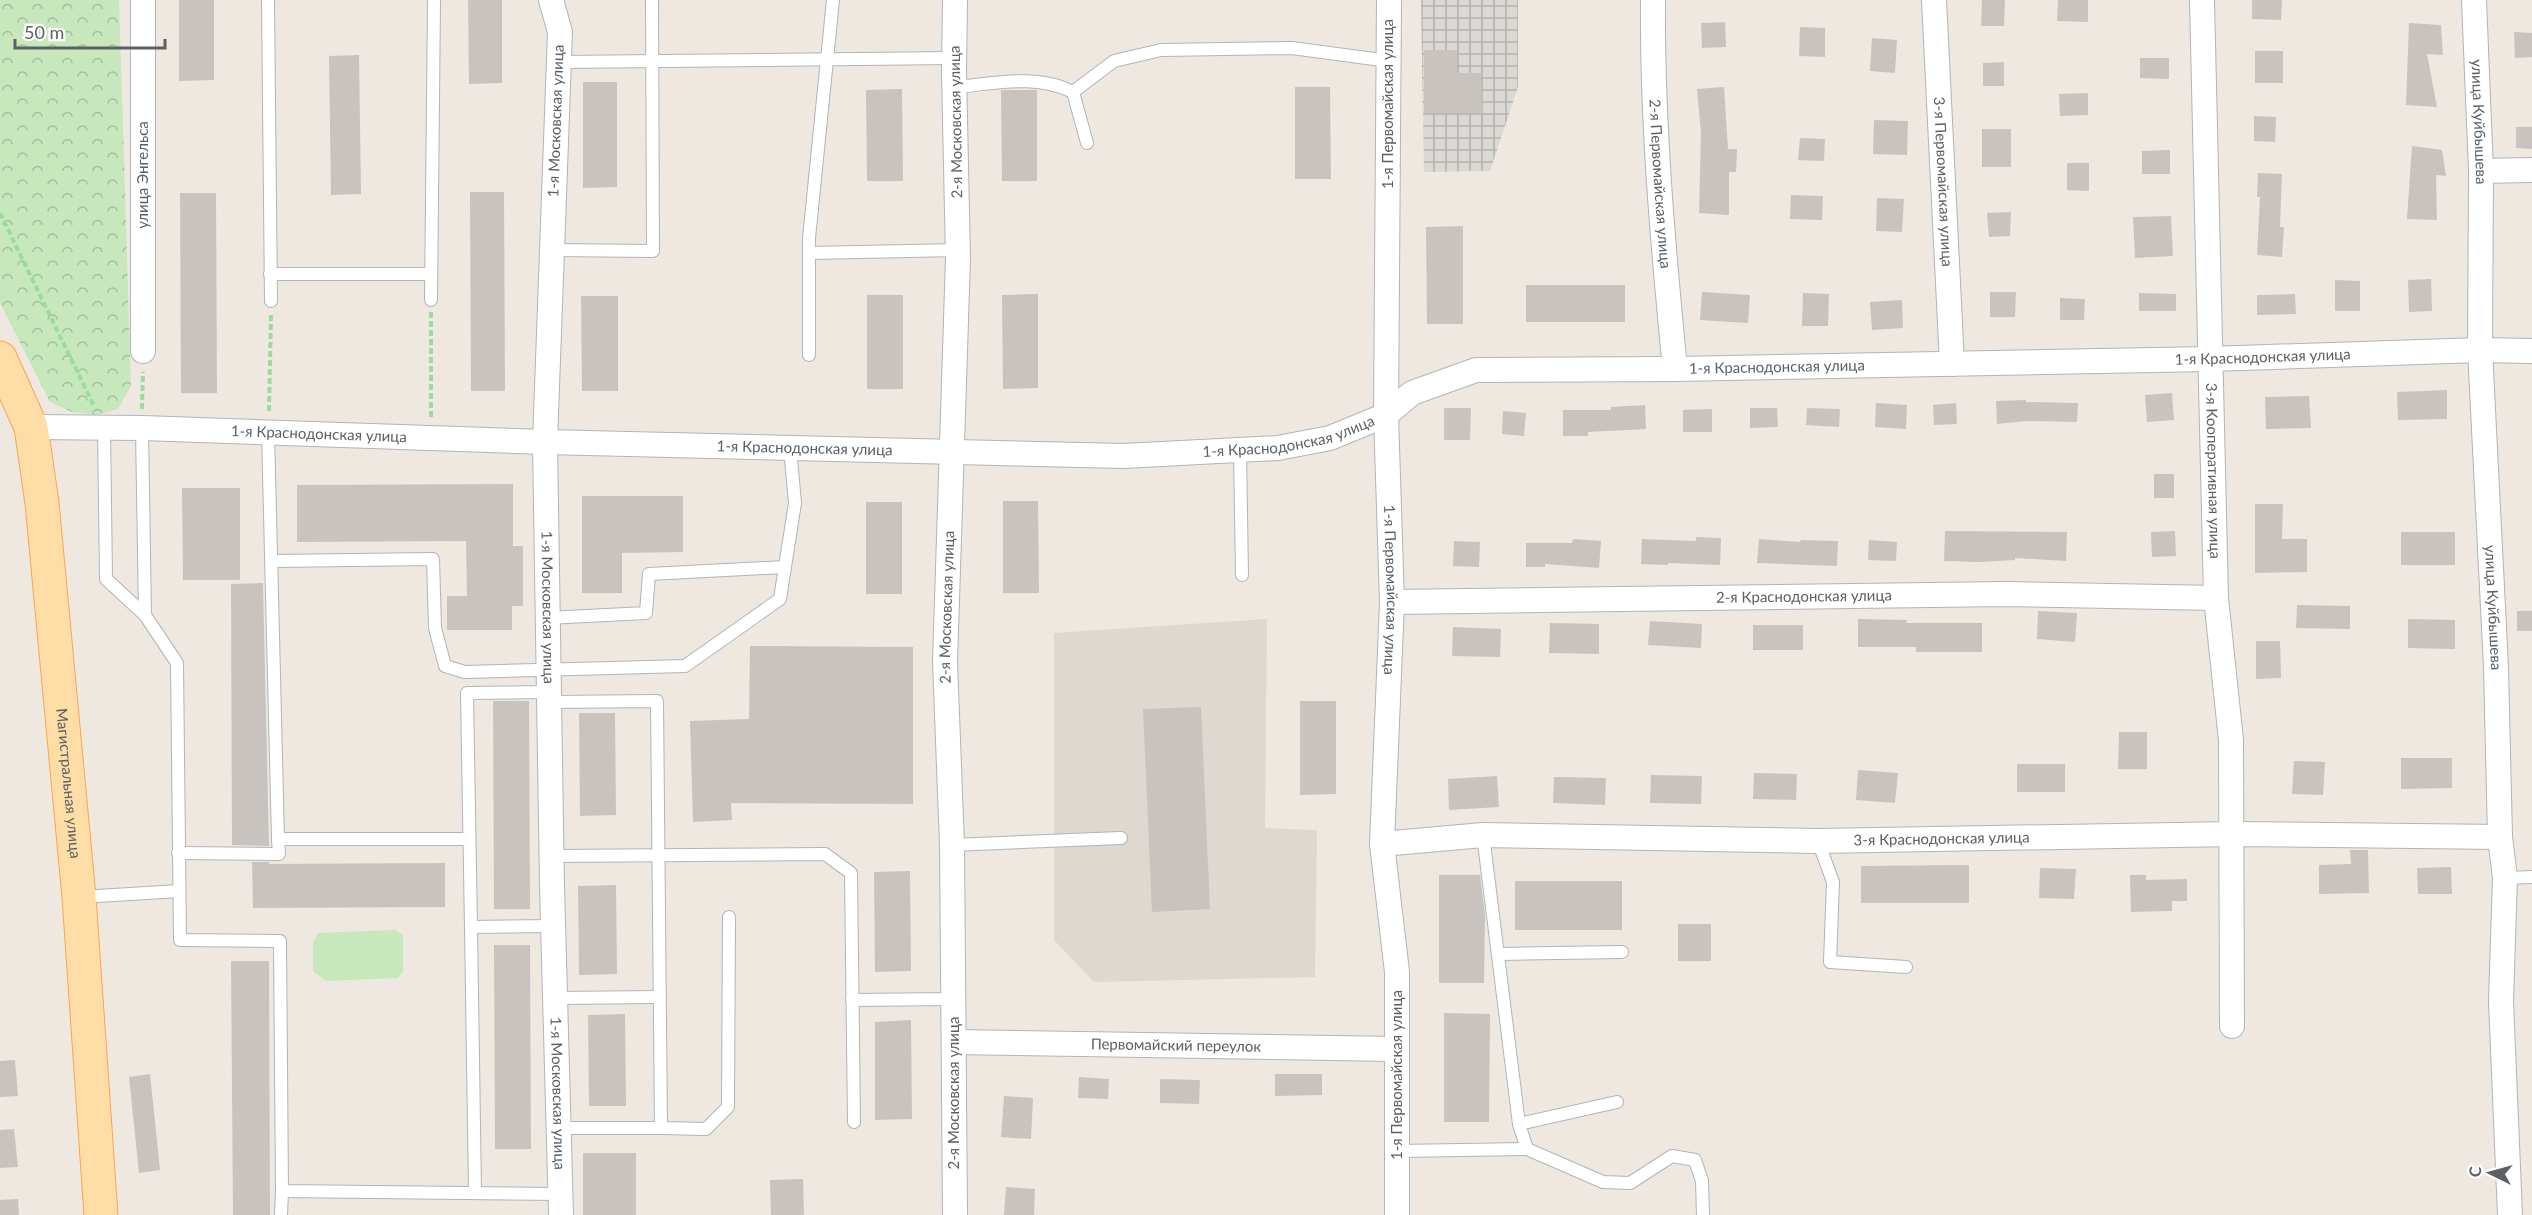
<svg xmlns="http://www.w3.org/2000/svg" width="2532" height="1215" viewBox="0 0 2532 1215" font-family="Lato,sans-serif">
  <defs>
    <pattern id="industrial-grid" width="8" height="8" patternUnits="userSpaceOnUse" patternTransform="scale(1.5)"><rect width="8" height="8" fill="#dcd8d4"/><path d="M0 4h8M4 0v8" fill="none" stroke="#b5b3b0"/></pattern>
    <pattern id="park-crowns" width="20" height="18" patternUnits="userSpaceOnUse" patternTransform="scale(1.5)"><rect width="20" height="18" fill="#c6e8bc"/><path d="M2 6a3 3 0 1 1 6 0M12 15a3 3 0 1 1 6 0" fill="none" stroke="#a4bf9c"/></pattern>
  </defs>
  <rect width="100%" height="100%" fill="#eee8e1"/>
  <!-- industrial -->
  <path fill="url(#industrial-grid)" d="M1421,0H1518V87L1490,171L1424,172Z"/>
  <!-- education -->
  <path fill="#ded8d0" d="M1267,619L1265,828L1317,830L1315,977L1094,982L1054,940V633Z"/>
  <!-- park -->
  <path fill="url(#park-crowns)" d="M0,0H119L131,386L118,409L96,415L72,412L50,402L0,303Z"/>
  <!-- garden -->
  <path fill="#c6e8bc" d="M395,930L403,935V971L398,978L326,981L313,971V943L318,933Z"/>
  <!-- building -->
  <g fill="#c9c3bf">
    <path d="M179,0H214V80L179,81Z"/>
    <path d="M468,0H502V83L469,84Z"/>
    <path d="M1982,0H2005L2004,26H1981Z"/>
    <path d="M2058,0H2088V22L2057,21Z"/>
    <path d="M2252,0H2282L2281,20L2252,19Z"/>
    <path d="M1725,22L1726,47L1702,48L1701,23Z"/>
    <path d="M2409,23L2441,25L2443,55L2427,54L2437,107L2406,105Z"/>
    <path d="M1800,27L1825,28V57L1799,56Z"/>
    <path d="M2514,32L2532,33V57L2515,58Z"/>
    <path d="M1872,38L1897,40L1895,73L1870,71Z"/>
    <path d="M1424,50H1457V73H1481L1482,113H1424Z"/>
    <rect x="2255" y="51" width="28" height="32"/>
    <path d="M359,55L361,194L331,195L329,56Z"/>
    <path d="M2140,58H2169V79L2140,78Z"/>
    <path d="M2004,62V86H1983V63Z"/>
    <path d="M583,82H617V187L583,188Z"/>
    <path d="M1295,87H1330L1331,179H1295Z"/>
    <path d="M1724,87L1728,149H1737L1736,172H1729V215L1699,213L1701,133L1697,89Z"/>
    <path d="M902,89L903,181H867L866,90Z"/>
    <path d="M1001,90H1037V181H1002Z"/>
    <path d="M2088,93V115L2060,116L2059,94Z"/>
    <path d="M2254,116L2276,117L2275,142L2254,141Z"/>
    <path d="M1874,120L1908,121L1907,155L1873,154Z"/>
    <path d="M2516,127H2532V149L2516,148Z"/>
    <rect x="1982" y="129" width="29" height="38"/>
    <path d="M1800,138L1825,139L1824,161L1798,160Z"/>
    <path d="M2412,146L2442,150L2446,176L2436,175L2437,220L2407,219Z"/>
    <path d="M2170,150V174H2142V151Z"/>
    <path d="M2067,163H2089V191L2067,190Z"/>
    <path d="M2258,173L2282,174L2280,227H2284L2282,257L2257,255L2260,197H2257Z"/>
    <path d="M470,192H504L505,391H471Z"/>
    <path d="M180,193H216L217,393H181Z"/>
    <path d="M1791,195L1823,196L1822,220L1790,219Z"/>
    <path d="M1877,198L1904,199L1902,232L1876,231Z"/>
    <path d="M2011,212L2010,236L1989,237L1987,213Z"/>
    <path d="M2171,216L2173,256L2135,258L2133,217Z"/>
    <path d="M1463,226V324H1427L1426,227Z"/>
    <path d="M2431,279L2432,311L2409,312L2408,280Z"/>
    <path d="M2335,280L2360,281V311H2335Z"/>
    <rect x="1526" y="285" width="99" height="37"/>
    <path d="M1702,292L1750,295L1748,323L1700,320Z"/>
    <path d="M1990,292H2016L2015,317H1990Z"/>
    <path d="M1803,293L1829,294L1828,326H1802Z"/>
    <path d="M2139,293L2176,294V311H2139Z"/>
    <path d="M1038,294V388L1003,389L1002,295Z"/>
    <path d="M2295,294L2296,314L2257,315V295Z"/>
    <rect x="867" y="295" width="36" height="94"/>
    <path d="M581,296H618V391H582Z"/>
    <path d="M2060,298L2085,299L2084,320H2060Z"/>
    <path d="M1902,300L1903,328L1872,330L1870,302Z"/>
    <path d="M2447,390V419L2398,420L2397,392Z"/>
    <path d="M2172,393L2174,420L2147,422L2145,395Z"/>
    <path d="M2309,396L2311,428L2266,429L2265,397Z"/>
    <path d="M2026,400V402L2078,403L2077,422L2027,421L1997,424L1996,401Z"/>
    <path d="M1876,403L1907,405L1906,429L1875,427Z"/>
    <path d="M1956,403L1957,424L1934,425L1933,405Z"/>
    <path d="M1645,405L1646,429L1588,432V436H1563V410H1611V407Z"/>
    <path d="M1444,408H1471L1470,440H1444Z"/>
    <path d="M1750,408H1777L1778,427L1750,428Z"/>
    <path d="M1807,408L1840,409L1839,427L1806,425Z"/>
    <path d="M1712,409V432H1683V410Z"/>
    <path d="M1503,411L1526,413L1524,436L1502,434Z"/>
    <rect x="2154" y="474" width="20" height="24"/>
    <path d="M513,484V546H523V606H512V630H447V596H467L466,541L297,542V485Z"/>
    <path d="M182,488H240V580H183Z"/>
    <path d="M582,496H683V552L622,553V593H582Z"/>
    <path d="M1003,501H1038L1039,593H1003Z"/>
    <rect x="866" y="502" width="36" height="92"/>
    <path d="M2255,504H2283L2282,539H2307V572L2255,573Z"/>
    <path d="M1945,531L2067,532L2066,561L2015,558V560L1979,562L1944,561Z"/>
    <path d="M2175,531L2176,556L2152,557L2151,532Z"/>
    <rect x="2401" y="532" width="54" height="33"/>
    <path d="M1696,537L1721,538L1720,565L1668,563V565L1641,564L1642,539L1696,541Z"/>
    <path d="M1573,539L1601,541L1599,568L1545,564V567H1526V543H1572Z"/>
    <path d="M1759,539L1800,542L1801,540L1838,541L1837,566L1757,563Z"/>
    <path d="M1869,540L1897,542L1896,561L1868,560Z"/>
    <path d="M1454,541L1480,542L1479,567L1453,566Z"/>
    <path d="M263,583L269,846L232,845L231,584Z"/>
    <path d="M2297,605L2350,606V629L2296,628Z"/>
    <path d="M2038,611L2077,613L2075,642L2037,639Z"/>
    <rect x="2517" y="611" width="15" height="20"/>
    <path d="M1858,619L1907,620L1906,623H1982V652H1916V647H1858Z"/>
    <path d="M2408,619L2455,620V649L2408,648Z"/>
    <path d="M1650,621L1702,624L1701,648L1648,645Z"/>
    <path d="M1550,623L1599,624V654L1549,653Z"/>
    <rect x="1753" y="625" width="50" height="25"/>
    <path d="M1453,627L1501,629L1500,657L1452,656Z"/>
    <path d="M2256,641H2280L2281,678L2256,679Z"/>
    <path d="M750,646L913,647V804L731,803L732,820L693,822L690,721L749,719Z"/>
    <path d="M493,701H529L530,909H494Z"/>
    <path d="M1300,701H1336V794L1300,795Z"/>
    <path d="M1201,707L1210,909L1152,912L1143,709Z"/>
    <path d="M579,713H615L616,815L580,816Z"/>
    <path d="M2119,732H2147V769H2118Z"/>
    <path d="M2401,758H2452V788L2401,789Z"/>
    <path d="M2294,761L2325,762L2323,795L2292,794Z"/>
    <rect x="2017" y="764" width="48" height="28"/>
    <path d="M1858,770L1898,773L1895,803L1856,800Z"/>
    <path d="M1754,773L1797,774L1796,800L1753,799Z"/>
    <path d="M1651,775L1702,776L1701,804L1650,803Z"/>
    <path d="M1497,776L1499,807L1449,810L1448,779Z"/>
    <path d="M1554,777L1606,778L1605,805L1553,803Z"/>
    <path d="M2350,850H2368L2369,893L2319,894V865L2351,864Z"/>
    <path d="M252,862H269V864L445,863V907L253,908Z"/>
    <path d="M1969,865V903H1861V866Z"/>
    <path d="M2451,867L2452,894H2418L2417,868Z"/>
    <path d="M2040,868L2076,869L2074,899L2039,898Z"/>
    <path d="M910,871L911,971L875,972L874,872Z"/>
    <path d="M1439,875H1480L1485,915L1484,983H1439Z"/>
    <path d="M2130,875H2146V880L2187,879V901H2172V911L2131,912Z"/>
    <rect x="1515" y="881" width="107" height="49"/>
    <path d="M616,885L617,974L579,975L578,886Z"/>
    <rect x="1678" y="924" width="33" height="37"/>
    <path d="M494,945H530L531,1149H495Z"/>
    <path d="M231,961H269L270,1215H233Z"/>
    <path d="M1444,1013L1490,1014L1489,1122H1444Z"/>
    <path d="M625,1014L626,1106H589L588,1015Z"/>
    <path d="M911,1020L912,1119L875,1120V1022Z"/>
    <path d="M15,1060L18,1096L0,1097V1061Z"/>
    <path d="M150,1074L160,1170L139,1173L129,1077Z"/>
    <path d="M1275,1074H1322V1095L1275,1096Z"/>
    <path d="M1079,1077L1109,1079L1108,1099L1078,1098Z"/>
    <path d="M1160,1079L1200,1080L1199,1104L1160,1103Z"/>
    <path d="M1004,1096L1033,1098L1031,1139L1001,1137Z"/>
    <path d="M14,1129L18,1167L0,1168V1130Z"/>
    <rect x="583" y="1153" width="53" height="62"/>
    <path d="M803,1179L804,1215H771L770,1180Z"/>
    <path d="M1006,1187L1035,1189L1034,1215H1004Z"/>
    <path d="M18,1199L19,1215H0V1200Z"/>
  </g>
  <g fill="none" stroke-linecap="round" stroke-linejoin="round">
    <!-- lane casing -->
    <g stroke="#afb5b8" stroke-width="14">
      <g id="lane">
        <path d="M268,0L271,301"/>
        <path d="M559,62L954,58"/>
        <path d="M954,87C994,84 1036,73 1073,92"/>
        <path d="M1087,143L1073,92L1114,61L1161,50L1292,48L1389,61"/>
        <path d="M552,250L653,251L652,0"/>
        <path d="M809,253L958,250"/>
        <path d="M270,274H431"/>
        <path d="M431,300L434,0"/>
        <path d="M809,355V238L833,0"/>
        <path d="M104,428L106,579L145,615L177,663L180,940L280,941L282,1191L561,1194"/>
        <path d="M142,428L145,615"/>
        <path d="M268,432L278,839H469"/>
        <path d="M1240,450L1242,575"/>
        <path d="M273,561L433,559L435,628L445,666L465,672L685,666L780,599L795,503L790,448"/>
        <path d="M547,618L646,613L649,574L785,567"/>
        <path d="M549,702L657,701L661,1128H559"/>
        <path d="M1483,835L1519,1124"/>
        <path d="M1818,841L1833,882L1830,962L1906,967"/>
        <path d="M952,845L1121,838"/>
        <path d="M178,853L279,854L278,839"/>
        <path d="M551,856L825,854L851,873L854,1122"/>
        <path d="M2505,878L2532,877"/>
        <path d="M81,897L179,891"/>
        <path d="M471,927L467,693L549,692"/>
        <path d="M1499,954L1622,952"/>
        <path d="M555,998L660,997"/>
        <path d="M852,1000L954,999"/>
        <path d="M661,1128L706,1129L728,1107L729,917"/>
        <path d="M1527,1149L1603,1182L1630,1183L1672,1156L1695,1160L1702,1181L1703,1215"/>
        <path d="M1398,1151L1527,1149L1519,1124L1617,1102"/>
        <path d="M475,1193L471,927L553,926"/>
        <path d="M281,1215L282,1191"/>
      </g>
    </g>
    <!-- street casing -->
    <g stroke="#afb5b8" stroke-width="26">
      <g id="street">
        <path d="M143,0V351"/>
        <path id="s1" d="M551,0L560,32L545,442L552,886L561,1215"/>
        <path id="s2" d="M1389,0L1386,415L1392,602L1382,844L1397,972V1215"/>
        <path id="s3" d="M1653,0C1652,123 1663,246 1675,369"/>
        <path id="s4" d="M1934,0L1952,364"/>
        <path id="s5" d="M2202,0L2216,598L2231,740L2232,1026"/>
        <path id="s6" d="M2474,0L2481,171L2480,350L2496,667L2500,837L2505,878L2501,1001L2510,1215"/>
        <path d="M2481,171L2532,170"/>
        <path id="s7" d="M31,427L142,428L545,442L1123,456L1278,448L1330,438L1386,415L1412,393L1476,370L1675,369L2209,359L2480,350L2532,351"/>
        <path id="s8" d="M1392,602L2006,594L2216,598"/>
        <path id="s9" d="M1382,844L1483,835L1818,841L2233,834L2500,837"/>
        <path id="s10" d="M954,1042L1397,1049"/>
        <path id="s11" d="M955,1215L952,845L945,662L958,258L954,72L955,0"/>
      </g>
    </g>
    <!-- primary casing -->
    <g stroke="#fba44e" stroke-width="35">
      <g id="primary">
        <path id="s12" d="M0,358L31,427L42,503L79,897L101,1215"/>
      </g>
    </g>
    <!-- path -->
    <g stroke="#9edaa0" stroke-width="4" stroke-dasharray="6 3" stroke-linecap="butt">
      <path d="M0,213L94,406"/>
      <path d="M431,312V419"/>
      <path d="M142,409L143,372"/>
      <path d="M269,411L271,314"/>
    </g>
    <!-- lane -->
    <use href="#lane" stroke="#fff" stroke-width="12"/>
    <!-- street -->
    <use href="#street" stroke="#fff" stroke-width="24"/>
    <!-- primary -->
    <use href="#primary" stroke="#ffdda6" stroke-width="33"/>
  </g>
  <g text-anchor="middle" stroke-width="5" stroke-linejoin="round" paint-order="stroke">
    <!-- street labels -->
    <g font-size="15" fill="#5a6064" stroke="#fff">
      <text transform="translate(1388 104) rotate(-90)" y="5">1-я Первомайская улица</text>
      <text transform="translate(556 121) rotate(-88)" y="5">1-я Московская улица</text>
      <text transform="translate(956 122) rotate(-91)" y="5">2-я Московская улица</text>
      <text dy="5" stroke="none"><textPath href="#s6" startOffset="122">улица Куйбышева</textPath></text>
      <text transform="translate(143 175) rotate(-90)" y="5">улица Энгельса</text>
      <text dy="5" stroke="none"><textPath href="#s4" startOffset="182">3-я Первомайская улица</textPath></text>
      <text dy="5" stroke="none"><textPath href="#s3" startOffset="184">2-я Первомайская улица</textPath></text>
      <text dy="5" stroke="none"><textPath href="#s7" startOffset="2250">1-я Краснодонская улица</textPath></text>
      <text dy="5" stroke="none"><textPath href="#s7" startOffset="1764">1-я Краснодонская улица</textPath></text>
      <text dy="5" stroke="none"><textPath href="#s7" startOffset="288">1-я Краснодонская улица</textPath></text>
      <text dy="5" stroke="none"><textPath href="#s7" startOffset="1260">1-я Краснодонская улица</textPath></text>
      <text dy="5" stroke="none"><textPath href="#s7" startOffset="774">1-я Краснодонская улица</textPath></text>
      <text dy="5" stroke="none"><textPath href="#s5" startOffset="471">3-я Кооперативная улица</textPath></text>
      <text dy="5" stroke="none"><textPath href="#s2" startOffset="590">1-я Первомайская улица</textPath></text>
      <text dy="5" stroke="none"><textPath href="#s8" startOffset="412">2-я Краснодонская улица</textPath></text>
      <text dy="5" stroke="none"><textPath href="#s1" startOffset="609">1-я Московская улица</textPath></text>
      <text dy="5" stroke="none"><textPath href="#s11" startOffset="608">2-я Московская улица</textPath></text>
      <text dy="5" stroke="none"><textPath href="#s6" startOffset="608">улица Куйбышева</textPath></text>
      <text dy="5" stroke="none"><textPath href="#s12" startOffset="434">Магистральная улица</textPath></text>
      <text dy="5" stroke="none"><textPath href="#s9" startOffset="560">3-я Краснодонская улица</textPath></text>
      <text dy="5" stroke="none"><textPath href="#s10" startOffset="222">Первомайский переулок</textPath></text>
      <text transform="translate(1397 1075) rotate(-90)" y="5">1-я Первомайская улица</text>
      <text dy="5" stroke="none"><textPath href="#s1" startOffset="1095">1-я Московская улица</textPath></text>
      <text transform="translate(954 1093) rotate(-90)" y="5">2-я Московская улица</text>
    </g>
  </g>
  <!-- north arrow -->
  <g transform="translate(2490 1173) rotate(275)" stroke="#ffffff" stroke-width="4.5" paint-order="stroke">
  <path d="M0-4.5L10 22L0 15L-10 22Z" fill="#5a6064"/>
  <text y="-9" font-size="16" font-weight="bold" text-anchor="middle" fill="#5a6064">С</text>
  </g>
  <!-- scale -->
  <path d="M15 39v9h150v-9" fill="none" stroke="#5a6064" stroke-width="3"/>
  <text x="24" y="39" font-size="18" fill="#5a6064" stroke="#ffffff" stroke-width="4.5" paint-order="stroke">50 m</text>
</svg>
